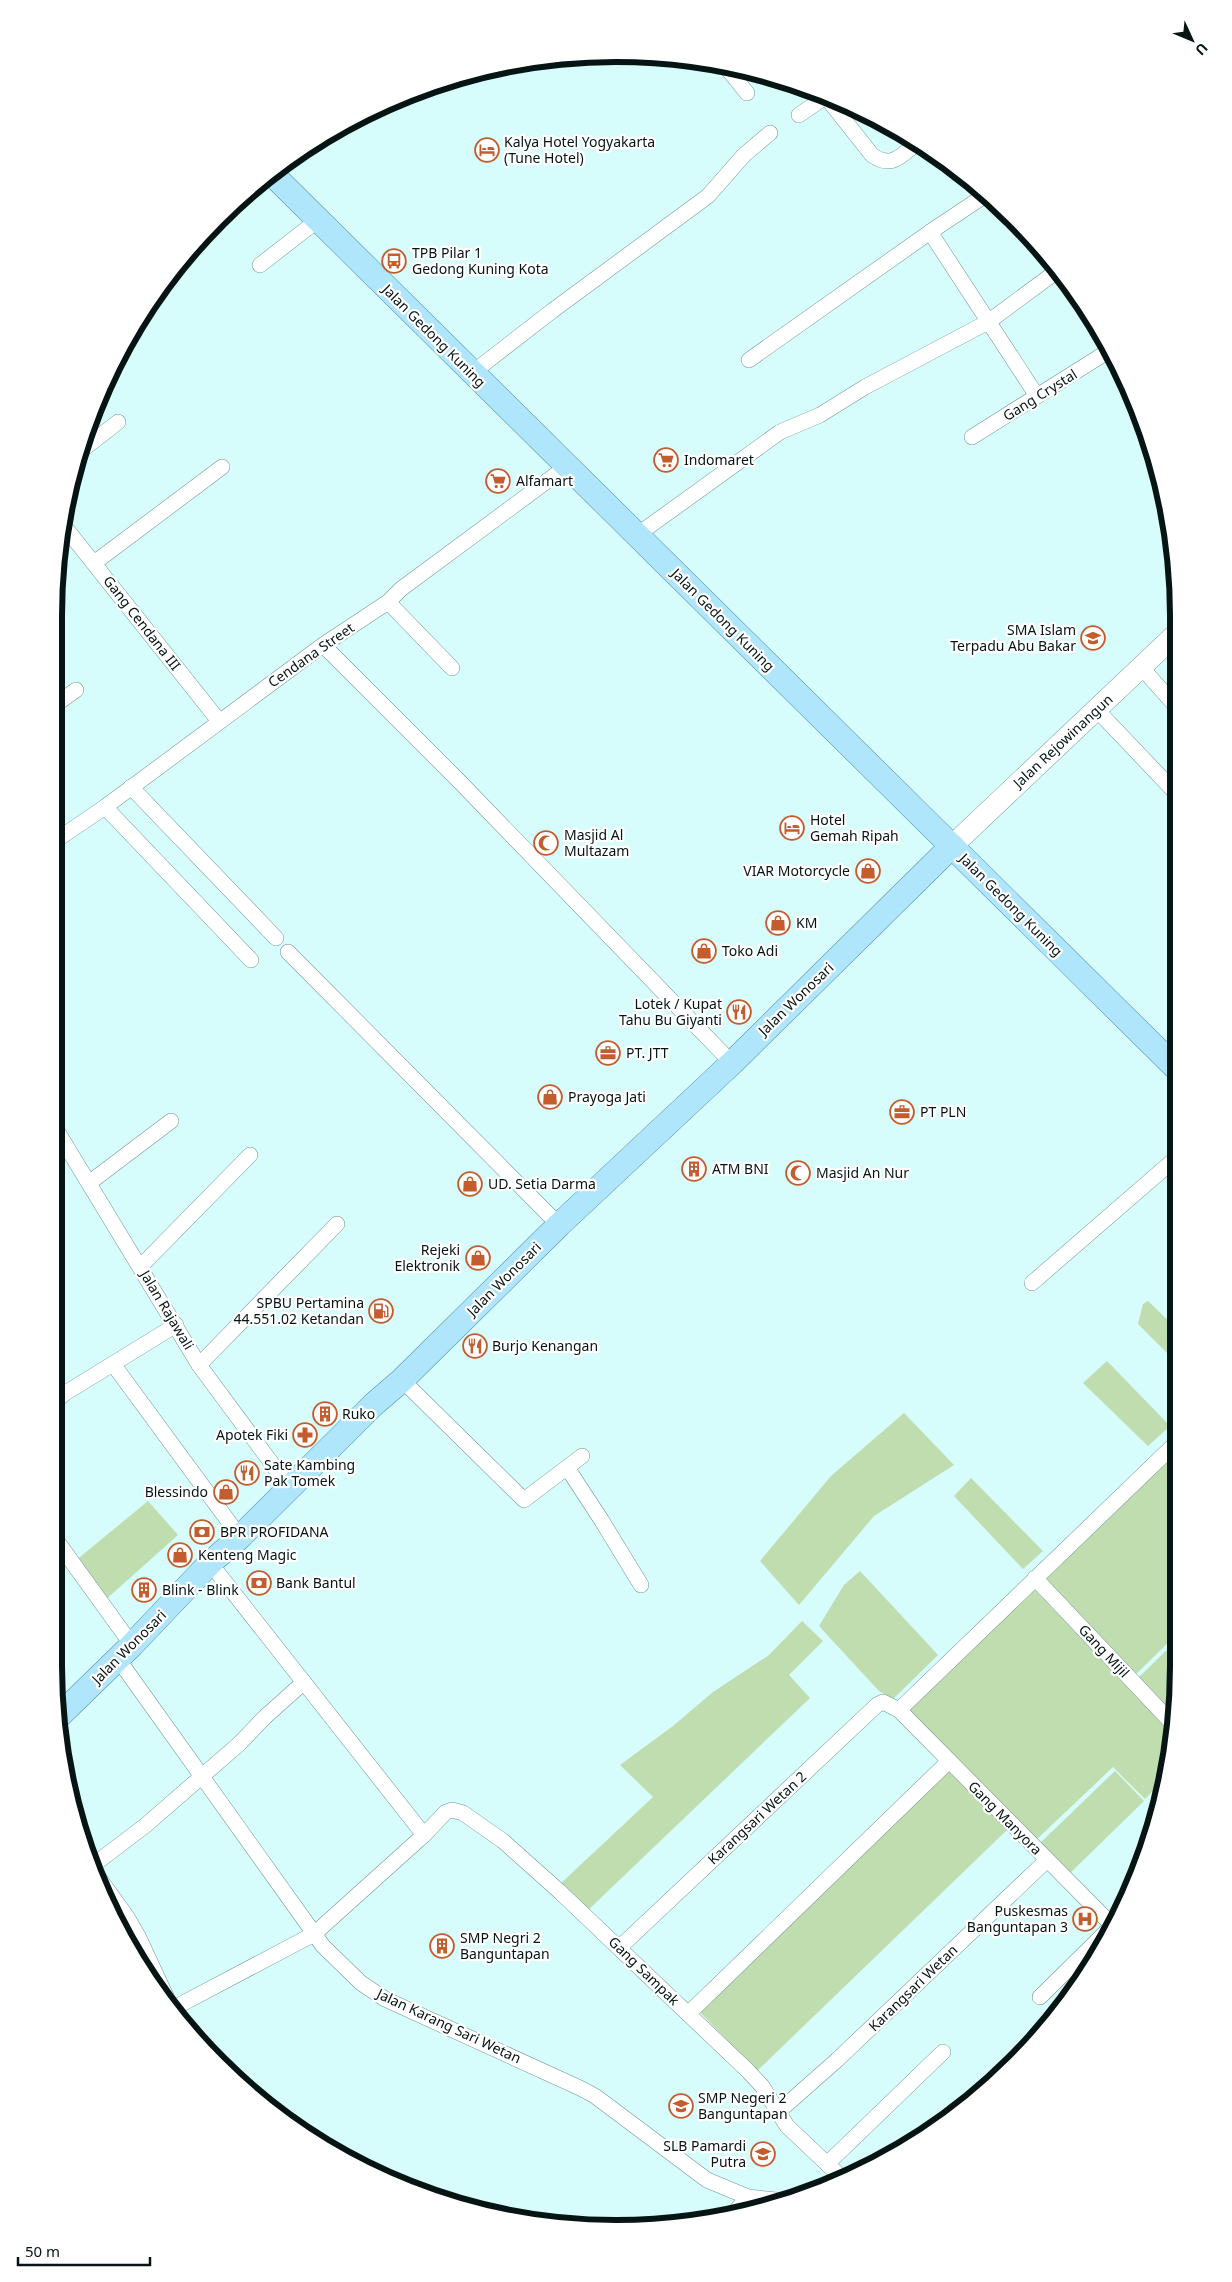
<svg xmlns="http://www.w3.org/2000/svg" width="1232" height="2282" viewBox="0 0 1232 2282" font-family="'Noto Sans',sans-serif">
  <rect width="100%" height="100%" fill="#d6fcfb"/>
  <!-- green -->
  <g fill="#bfddae">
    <path d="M1148,1301L1176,1328V1362L1138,1324L1143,1304Z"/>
    <path d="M1107,1361L1170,1426L1148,1446L1083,1383Z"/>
    <path d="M904,1413L954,1465L874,1516L799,1605L760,1561L831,1476Z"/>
    <path d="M1176,1449L1177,1634L1134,1676L1041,1578Z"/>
    <path d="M971,1478L1043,1551L1023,1569L954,1496Z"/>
    <path d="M148,1501L178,1535L104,1601L74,1562Z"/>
    <path d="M860,1571L938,1655L893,1699L879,1691L819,1626L844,1585Z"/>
    <path d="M1033,1588L1172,1732L1164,1780L1145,1799L1113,1767L1035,1841L907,1709Z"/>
    <path d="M802,1621L823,1641L789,1675L810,1698L586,1912L558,1886L653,1797L620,1765L673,1726L713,1692L769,1655Z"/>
    <path d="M1177,1640V1702L1175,1718L1137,1679Z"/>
    <path d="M948,1765L1009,1828L757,2071L696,2008Z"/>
    <path d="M1115,1771L1144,1801L1066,1877L1037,1846Z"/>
  </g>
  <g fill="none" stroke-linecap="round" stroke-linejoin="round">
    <!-- street casing -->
    <g stroke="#739595" stroke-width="16">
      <g id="street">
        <path d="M726,67L747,93"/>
        <path d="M826,97L872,155C892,169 900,156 916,144"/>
        <path d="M799,115L825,97"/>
        <path d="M930,232L1037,396"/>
        <path d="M260,265L318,220"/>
        <path d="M749,360L930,232L984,196"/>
        <path d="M472,373L552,311L708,196L744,155L770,133"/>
        <path d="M972,437L1107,352"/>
        <path d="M82,450L118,422"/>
        <path d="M64,526L219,721"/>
        <path d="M637,535L780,432L820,415L865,387L988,322L1057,271"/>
        <path d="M94,563L222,467"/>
        <path d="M388,602L452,668"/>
        <path d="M323,645L458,780L732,1063"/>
        <path d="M1141,667L1174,704"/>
        <path d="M55,705L76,690"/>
        <path d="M1096,709L1174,791"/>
        <path d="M131,787L276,938"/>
        <path d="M105,807L251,960"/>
        <path d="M55,841L105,807L323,645L388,602L401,589L566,467"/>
        <path d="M288,952L559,1225"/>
        <path d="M54,1126L199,1365L290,1488"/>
        <path d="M89,1183L171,1121"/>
        <path d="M141,1266L250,1155"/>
        <path d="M1032,1283L1175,1159"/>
        <path d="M113,1364L240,1537"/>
        <path d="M199,1365L337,1224"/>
        <path d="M54,1380L62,1396"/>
        <path d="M402,1380L524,1500L582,1456"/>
        <path d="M54,1400L176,1325"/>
        <path d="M568,1469L602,1521L641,1585"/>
        <path d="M54,1537L132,1645"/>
        <path d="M210,1563L424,1835"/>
        <path d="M1035,1578L1173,1724"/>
        <path d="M118,1659L323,1946L361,1983L385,1999L580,2088L595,2096L707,2180L748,2197L786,2201"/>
        <path d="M899,1710L1176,1443"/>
        <path d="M92,1866L146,1825L239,1744L265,1717L304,1682"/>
        <path d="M96,1874L127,1917L138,1936L173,2011"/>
        <path d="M619,1948L877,1705L883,1702L899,1710L1112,1925"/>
        <path d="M1040,1997L1112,1926"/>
        <path d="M172,2009L314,1934L424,1835L446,1812L452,1810L463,1813L503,1841L559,1891L748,2071L762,2086L787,2126L843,2179"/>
        <path d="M688,2014L949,1761"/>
        <path d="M777,2113L837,2060L1047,1860"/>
        <path d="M827,2164L943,2052"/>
        <path d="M733,2214L748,2197"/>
      </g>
    </g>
    <!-- secondary casing -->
    <g stroke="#739595" stroke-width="22">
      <path id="secondary" d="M952,846L1174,636"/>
    </g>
    <!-- primary casing -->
    <g stroke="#5291a9" stroke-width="25">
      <g id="primary">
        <path d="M271,173L1175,1067"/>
        <path d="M59,1716L132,1645L210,1563L240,1537L373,1405L402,1380L559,1225L732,1063L952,846"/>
      </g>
    </g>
    <!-- street -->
    <use href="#street" stroke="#fff" stroke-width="15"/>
    <!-- secondary -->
    <use href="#secondary" stroke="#fff" stroke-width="21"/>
    <!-- primary -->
    <use href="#primary" stroke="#b0e6fb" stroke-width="24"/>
  </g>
  <!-- icons -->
  <defs>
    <g id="hotel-ring" transform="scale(1.25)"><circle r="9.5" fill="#fff" stroke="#c35d2e" stroke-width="1.5"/><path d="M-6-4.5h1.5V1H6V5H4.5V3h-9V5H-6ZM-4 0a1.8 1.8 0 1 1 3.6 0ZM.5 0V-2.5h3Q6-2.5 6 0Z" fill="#c35d2e"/></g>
    <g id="bus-ring" transform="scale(1.25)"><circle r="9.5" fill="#fff" stroke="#c35d2e" stroke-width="1.5"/><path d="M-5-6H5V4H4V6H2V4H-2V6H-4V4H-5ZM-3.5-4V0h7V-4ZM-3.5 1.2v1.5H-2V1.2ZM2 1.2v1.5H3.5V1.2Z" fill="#c35d2e"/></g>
    <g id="supermarket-ring" transform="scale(1.25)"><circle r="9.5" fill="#fff" stroke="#c35d2e" stroke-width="1.5"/><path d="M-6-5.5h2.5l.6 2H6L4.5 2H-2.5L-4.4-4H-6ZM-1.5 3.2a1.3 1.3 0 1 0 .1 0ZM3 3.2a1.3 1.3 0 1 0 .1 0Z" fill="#c35d2e"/></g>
    <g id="school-ring" transform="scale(1.25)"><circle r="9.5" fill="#fff" stroke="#c35d2e" stroke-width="1.5"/><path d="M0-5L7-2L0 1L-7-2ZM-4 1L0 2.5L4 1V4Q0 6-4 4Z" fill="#c35d2e"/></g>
    <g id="mosque-ring" transform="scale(1.25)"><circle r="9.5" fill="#fff" stroke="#c35d2e" stroke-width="1.5"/><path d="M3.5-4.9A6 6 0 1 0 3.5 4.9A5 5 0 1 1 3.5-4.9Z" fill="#c35d2e"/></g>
    <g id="shop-ring" transform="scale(1.25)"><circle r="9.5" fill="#fff" stroke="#c35d2e" stroke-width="1.5"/><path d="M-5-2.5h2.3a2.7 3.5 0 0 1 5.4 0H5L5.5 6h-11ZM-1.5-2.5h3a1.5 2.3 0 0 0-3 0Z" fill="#c35d2e"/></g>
    <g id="restaurant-ring" transform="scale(1.25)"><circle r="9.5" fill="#fff" stroke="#c35d2e" stroke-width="1.5"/><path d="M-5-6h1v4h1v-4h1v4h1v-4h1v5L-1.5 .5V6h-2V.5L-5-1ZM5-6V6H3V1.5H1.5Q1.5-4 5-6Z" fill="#c35d2e"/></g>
    <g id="office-ring" transform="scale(1.25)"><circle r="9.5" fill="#fff" stroke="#c35d2e" stroke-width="1.5"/><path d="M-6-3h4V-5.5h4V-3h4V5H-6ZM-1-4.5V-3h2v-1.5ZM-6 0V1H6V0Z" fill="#c35d2e"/></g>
    <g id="building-ring" transform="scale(1.25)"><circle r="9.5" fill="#fff" stroke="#c35d2e" stroke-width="1.5"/><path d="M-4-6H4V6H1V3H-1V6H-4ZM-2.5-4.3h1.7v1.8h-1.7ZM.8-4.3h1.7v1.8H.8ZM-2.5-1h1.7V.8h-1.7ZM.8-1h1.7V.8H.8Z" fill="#c35d2e"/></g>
    <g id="fuel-ring" transform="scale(1.25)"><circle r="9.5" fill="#fff" stroke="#c35d2e" stroke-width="1.5"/><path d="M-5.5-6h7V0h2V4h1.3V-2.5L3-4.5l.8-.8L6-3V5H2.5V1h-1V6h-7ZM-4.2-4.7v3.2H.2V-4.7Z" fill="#c35d2e"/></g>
    <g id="pharmacy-ring" transform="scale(1.25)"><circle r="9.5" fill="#fff" stroke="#c35d2e" stroke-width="1.5"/><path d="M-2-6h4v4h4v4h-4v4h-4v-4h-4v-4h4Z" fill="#c35d2e"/></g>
    <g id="bank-ring" transform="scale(1.25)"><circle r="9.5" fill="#fff" stroke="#c35d2e" stroke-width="1.5"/><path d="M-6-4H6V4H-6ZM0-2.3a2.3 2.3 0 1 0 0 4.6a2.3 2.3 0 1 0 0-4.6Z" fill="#c35d2e"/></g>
    <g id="hospital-ring" transform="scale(1.25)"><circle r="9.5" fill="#fff" stroke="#c35d2e" stroke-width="1.5"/><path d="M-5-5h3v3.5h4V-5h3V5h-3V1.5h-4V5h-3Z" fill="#c35d2e"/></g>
  </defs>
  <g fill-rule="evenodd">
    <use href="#hotel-ring" x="487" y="150"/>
    <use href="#bus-ring" x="394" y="261"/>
    <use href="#supermarket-ring" x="666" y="460"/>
    <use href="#supermarket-ring" x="498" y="481"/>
    <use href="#school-ring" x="1093" y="638"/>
    <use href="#hotel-ring" x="792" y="828"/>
    <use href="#mosque-ring" x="546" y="843"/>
    <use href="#shop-ring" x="868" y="871"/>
    <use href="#shop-ring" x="778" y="923"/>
    <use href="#shop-ring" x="704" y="951"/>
    <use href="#restaurant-ring" x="739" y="1012"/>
    <use href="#office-ring" x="608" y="1053"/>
    <use href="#shop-ring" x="550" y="1097"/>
    <use href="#office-ring" x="902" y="1112"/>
    <use href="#building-ring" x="694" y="1169"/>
    <use href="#mosque-ring" x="798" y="1173"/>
    <use href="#shop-ring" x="470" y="1184"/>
    <use href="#shop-ring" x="478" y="1258"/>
    <use href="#fuel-ring" x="381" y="1311"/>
    <use href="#restaurant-ring" x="475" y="1346"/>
    <use href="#building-ring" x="325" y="1414"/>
    <use href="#pharmacy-ring" x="305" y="1435"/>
    <use href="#restaurant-ring" x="247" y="1473"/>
    <use href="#shop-ring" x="226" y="1492"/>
    <use href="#bank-ring" x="202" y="1532"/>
    <use href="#shop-ring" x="180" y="1555"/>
    <use href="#bank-ring" x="259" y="1583"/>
    <use href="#building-ring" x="144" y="1590"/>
    <use href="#hospital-ring" x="1085" y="1919"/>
    <use href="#building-ring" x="442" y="1946"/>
    <use href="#school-ring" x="681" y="2106"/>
    <use href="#school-ring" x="763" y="2154"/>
  </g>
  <g text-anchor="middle" stroke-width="4.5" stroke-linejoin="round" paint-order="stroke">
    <!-- poi labels -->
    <g font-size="14" fill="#061414" stroke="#fff" text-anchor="start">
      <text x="504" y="147">Kalya Hotel Yogyakarta<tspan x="504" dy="16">(Tune Hotel)</tspan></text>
      <text x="412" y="258">TPB Pilar 1<tspan x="412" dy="16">Gedong Kuning Kota</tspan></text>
      <text x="684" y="465">Indomaret</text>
      <text x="516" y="486">Alfamart</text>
      <text x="1076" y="635" text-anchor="end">SMA Islam<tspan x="1076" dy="16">Terpadu Abu Bakar</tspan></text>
      <text x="810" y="825">Hotel<tspan x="810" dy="16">Gemah Ripah</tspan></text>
      <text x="564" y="840">Masjid Al<tspan x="564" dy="16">Multazam</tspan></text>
      <text x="850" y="876" text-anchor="end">VIAR Motorcycle</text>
      <text x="796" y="928">KM</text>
      <text x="722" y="956">Toko Adi</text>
      <text x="722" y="1009" text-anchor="end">Lotek / Kupat<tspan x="722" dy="16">Tahu Bu Giyanti</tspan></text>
      <text x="626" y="1058">PT. JTT</text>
      <text x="568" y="1102">Prayoga Jati</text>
      <text x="920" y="1117">PT PLN</text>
      <text x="712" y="1174">ATM BNI</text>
      <text x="816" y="1178">Masjid An Nur</text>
      <text x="488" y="1189">UD. Setia Darma</text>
      <text x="460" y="1255" text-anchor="end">Rejeki<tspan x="460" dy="16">Elektronik</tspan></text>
      <text x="364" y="1308" text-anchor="end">SPBU Pertamina<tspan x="364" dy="16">44.551.02 Ketandan</tspan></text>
      <text x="492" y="1351">Burjo Kenangan</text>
      <text x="342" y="1419">Ruko</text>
      <text x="288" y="1440" text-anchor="end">Apotek Fiki</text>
      <text x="264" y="1470">Sate Kambing<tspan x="264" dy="16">Pak Tomek</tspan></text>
      <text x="208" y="1497" text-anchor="end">Blessindo</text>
      <text x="220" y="1537">BPR PROFIDANA</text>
      <text x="198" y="1560">Kenteng Magic</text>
      <text x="276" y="1588">Bank Bantul</text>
      <text x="162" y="1595">Blink - Blink</text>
      <text x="1068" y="1916" text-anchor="end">Puskesmas<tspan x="1068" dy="16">Banguntapan 3</tspan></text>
      <text x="460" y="1943">SMP Negri 2<tspan x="460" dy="16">Banguntapan</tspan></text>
      <text x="698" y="2103">SMP Negeri 2<tspan x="698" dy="16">Banguntapan</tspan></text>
      <text x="746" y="2151" text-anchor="end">SLB Pamardi<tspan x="746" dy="16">Putra</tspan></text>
    </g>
    <!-- street labels -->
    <g font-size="14" fill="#061414" stroke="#fff">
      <text transform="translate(434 336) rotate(45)" y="5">Jalan Gedong Kuning</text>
      <text transform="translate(1040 395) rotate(-32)" y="5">Gang Crystal</text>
      <text transform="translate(723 620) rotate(45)" y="5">Jalan Gedong Kuning</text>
      <text transform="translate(142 623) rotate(52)" y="5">Gang Cendana III</text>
      <text transform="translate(311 655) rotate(-35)" y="5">Cendana Street</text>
      <text transform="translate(1063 741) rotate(-43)" y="5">Jalan Rejowinangun</text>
      <text transform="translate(1011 905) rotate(45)" y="5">Jalan Gedong Kuning</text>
      <text transform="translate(796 999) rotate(-44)" y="5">Jalan Wonosari</text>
      <text transform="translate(504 1279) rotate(-45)" y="5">Jalan Wonosari</text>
      <text transform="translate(167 1310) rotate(59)" y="5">Jalan Rajawali</text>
      <text transform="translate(129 1647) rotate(-45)" y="5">Jalan Wonosari</text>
      <text transform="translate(1104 1651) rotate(47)" y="5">Gang Mijil</text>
      <text transform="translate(757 1818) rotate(-43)" y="5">Karangsari Wetan 2</text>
      <text transform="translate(1005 1818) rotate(45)" y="5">Gang Manyora</text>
      <text transform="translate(644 1971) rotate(44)" y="5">Gang Sampak</text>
      <text transform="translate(913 1988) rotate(-44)" y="5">Karangsari Wetan</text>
      <text transform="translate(449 2026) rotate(25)" y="5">Jalan Karang Sari Wetan</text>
    </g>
  </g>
  <!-- crop -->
  <path d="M0 0H1232V2282H0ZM616 62H616A554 554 0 0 1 1170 616V1666A554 554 0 0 1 616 2220H616A554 554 0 0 1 62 1666V616A554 554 0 0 1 616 62Z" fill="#fff" fill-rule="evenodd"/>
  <path fill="none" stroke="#061414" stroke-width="6" d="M616 62H616A554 554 0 0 1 1170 616V1666A554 554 0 0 1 616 2220H616A554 554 0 0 1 62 1666V616A554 554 0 0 1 616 62Z"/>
  <!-- north arrow -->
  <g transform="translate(1192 40) rotate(134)" stroke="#ffffff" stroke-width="4" paint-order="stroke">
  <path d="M0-4L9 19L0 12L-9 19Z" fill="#061414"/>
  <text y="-8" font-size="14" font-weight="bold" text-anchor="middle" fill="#061414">U</text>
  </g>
  <!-- scale -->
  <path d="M18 2257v8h132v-8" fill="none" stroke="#061414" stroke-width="2.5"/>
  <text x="25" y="2257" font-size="15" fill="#061414" stroke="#ffffff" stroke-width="4" paint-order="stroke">50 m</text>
</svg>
